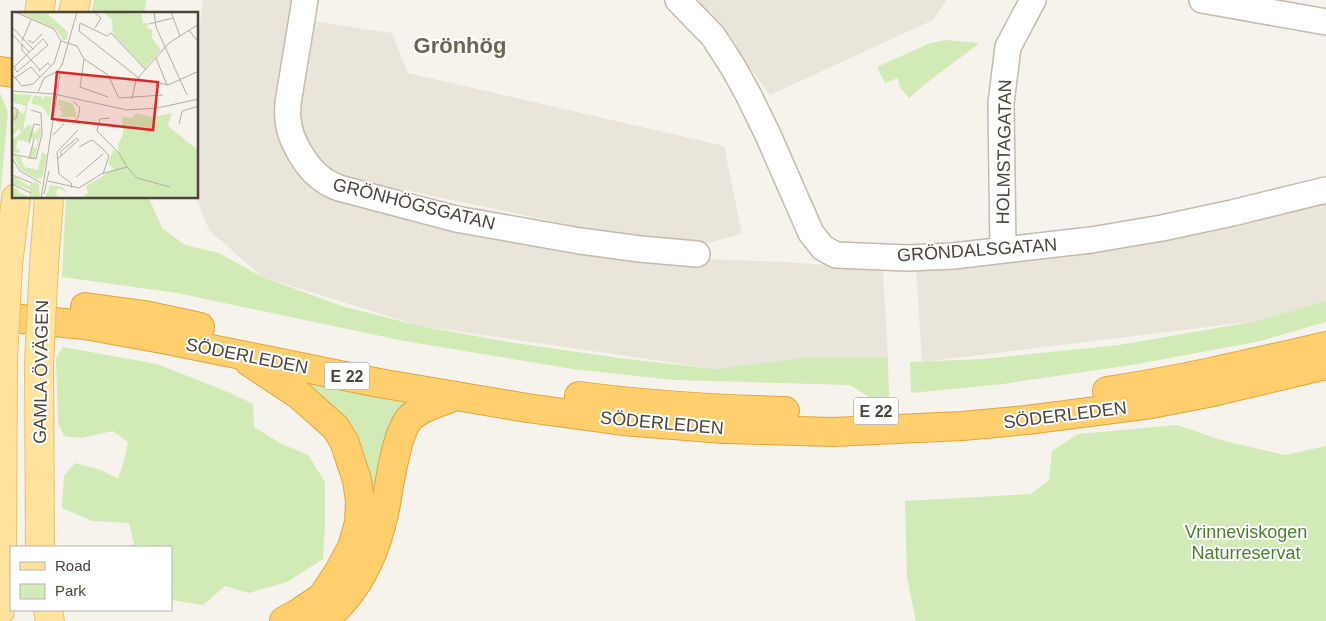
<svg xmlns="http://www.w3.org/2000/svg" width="1326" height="621" viewBox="0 0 1326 621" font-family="Arial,sans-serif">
  <rect width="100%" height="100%" fill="#f6f3ec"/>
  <!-- residential -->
  <g fill="#eae5da">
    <path d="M203,0H291L273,110L283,152L313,188L581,254L785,262L883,269L888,358L716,369L420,326L262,277L209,230L196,198H198V40Z"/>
    <path d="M698,0H947L933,20L770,95L720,26Z"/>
    <path d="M312,21L392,33L408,73L724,146L742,234L704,244L646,241L347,178L314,158L297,119Z"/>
    <path d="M1326,197V301L1257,321L922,362L916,269Z"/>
  </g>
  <!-- green -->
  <g fill="#d2eab5">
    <path d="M94,0H146L144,14H91Z"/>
    <path d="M945,40L979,43L976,46L925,84L909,98L899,86L898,78L885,83L877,67L928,44Z"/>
    <path d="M0,93L8,112L0,197Z"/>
    <path d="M66,198H149L162,228L185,245L219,253L262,277L345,307L420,326L508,342L619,358L716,369L803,358H888L889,399L869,397L850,385L674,380L573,369L404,341L177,293L62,277Z"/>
    <path d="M1326,301V322L1260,341L1138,364L1003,384L911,393L910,362L983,359L1119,345L1257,321Z"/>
    <path d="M63,347L157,364L228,392L253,404L254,427L280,443L308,455L325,482V526L323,559L287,582L249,593L225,586L203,605L171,600V547H126L134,544L129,523L92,521L62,508L64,476L75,463L101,470L118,479L124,461L128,442L113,431L81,438L64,436L58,423L56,358Z"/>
    <path d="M281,373L420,398L374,522L368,493Z"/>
    <path d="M1177,425L1224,441L1285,455L1326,446V621H916L907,578L905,501L1031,494L1049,480L1052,451L1078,434Z"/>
  </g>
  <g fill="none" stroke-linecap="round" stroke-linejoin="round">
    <!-- minor casing -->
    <g stroke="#c2bbae" stroke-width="28">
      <g id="minor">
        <path d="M305,0L288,103C288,108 287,113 288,119C289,139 307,170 325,181C329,184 334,186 339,188L456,219L580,241L640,249L697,254"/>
        <path d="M678,0L713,36L733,67L749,96L768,135L811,233L823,248L836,255L907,258L953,256L1091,240L1162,228L1232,213L1326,190"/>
        <path d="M1202,0L1326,22"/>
        <path d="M1003,250L1001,103L1008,47L1033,0"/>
      </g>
    </g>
    <!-- major casing -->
    <g stroke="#e6c16a" stroke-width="30">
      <g id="major">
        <path d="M39,14L41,0"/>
        <path d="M73,14L76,0"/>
        <path d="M8,265L16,198"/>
        <path d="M44,265L49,198"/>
        <path d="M39,363L40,547"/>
        <path d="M48,610L50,621"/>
        <path d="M0,611L2,556L3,360"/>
      </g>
    </g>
    <!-- highway casing -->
    <g stroke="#e0a43c" stroke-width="30">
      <g id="highway">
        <path d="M0,71L14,73"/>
        <path d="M85,307L144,315L200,327"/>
        <path d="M0,317L85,325L162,339L379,383L527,408L623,421L724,429L833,432L962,426L1027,420L1151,404L1213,392L1326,365"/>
        <path d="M249,362L299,395L335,427L344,441L357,480L360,501L359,523L352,547L338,573L322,597L300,612L284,621"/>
        <path d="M1107,391C1181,380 1253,363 1326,346"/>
        <path d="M579,396C647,405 716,409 785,411"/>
        <path d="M322,621C330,614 338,608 344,600C365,576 377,545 384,514C389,491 395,432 411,417C423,406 442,402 456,396"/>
      </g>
    </g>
    <!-- minor -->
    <use href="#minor" stroke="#fff" stroke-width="25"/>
    <!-- major -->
    <use href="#major" stroke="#ffe39c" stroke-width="28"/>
    <!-- highway -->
    <use href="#highway" stroke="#ffcf6e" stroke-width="28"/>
    <!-- major-bridge casing -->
    <g stroke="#e6c16a" stroke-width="30" stroke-linecap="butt">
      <g id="major-bridge">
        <path d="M3,360L8,265"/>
        <path d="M39,363L44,265"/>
      </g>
    </g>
    <!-- major-bridge -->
    <use href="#major-bridge" stroke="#ffe39c" stroke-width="28"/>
  </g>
  <g text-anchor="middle" stroke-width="4" stroke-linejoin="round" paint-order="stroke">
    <!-- shield labels -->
    <g fill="#fff" stroke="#817c74" stroke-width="1">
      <rect x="324.5" y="362.5" width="45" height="27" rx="4"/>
      <rect x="853.5" y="397.5" width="45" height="27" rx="4"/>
    </g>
    <g font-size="16" font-weight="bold" fill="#4b4439">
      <text x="347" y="382">E 22</text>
      <text x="876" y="417">E 22</text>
    </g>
    <!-- street labels -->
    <g font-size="18" fill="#4b4439" stroke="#fff">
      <text transform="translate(1004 152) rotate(-89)" y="6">HOLMSTAGATAN</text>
      <text transform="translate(414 204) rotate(14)" y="6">GRÖNHÖGSGATAN</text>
      <text transform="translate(977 250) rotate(-4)" y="6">GRÖNDALSGATAN</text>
      <text transform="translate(247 356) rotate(11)" y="6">SÖDERLEDEN</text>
      <text transform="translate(41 372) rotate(-89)" y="6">GAMLA ÖVÄGEN</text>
      <text transform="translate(1065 415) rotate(-7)" y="6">SÖDERLEDEN</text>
      <text transform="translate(662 423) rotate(5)" y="6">SÖDERLEDEN</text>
    </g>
    <!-- park labels -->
    <g font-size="18" fill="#4a7f2a" stroke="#fff">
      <text x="1246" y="538">Vrinneviskogen<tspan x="1246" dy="21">Naturreservat</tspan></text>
    </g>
    <!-- district labels -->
    <g font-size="22" font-weight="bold" fill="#6e6250" stroke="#fff">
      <text x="460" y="53">Grönhög</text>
    </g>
  </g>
  <!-- overview -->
  <g transform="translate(12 12)">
    <rect width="186" height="186" fill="#f6f3ec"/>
    <path d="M5,0H33L56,20L55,28H51L44,17ZM91,0L130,2L131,11H136L135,16L140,18V26L149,38L133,56L101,22L100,8ZM0,82L20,83L16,91L11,118L16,113L20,114V120L24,121L28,114L29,120L23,147H18L20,135L24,136L26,128L19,126L17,130L6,128L4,137L8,138L7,141L0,140V128L10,120L7,117L0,123L3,113L0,105L3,97L12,102L14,94L0,90ZM22,83L30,85L32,89V84L40,85L37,105L31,95L19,91ZM47,87L61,92L65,105H47L51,101L46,96L51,95L46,93ZM124,101L140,105L160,101L156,114L186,138V186L71,185L76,181L74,174L102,157L96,152L101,138L107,141L106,132L111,123L110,105L120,106ZM30,140L35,143L30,166L25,167L9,158L1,143L9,145L12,155L26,158ZM3,165L17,174L22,169L27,172L28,186H0V177L5,176L7,180L17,185L18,182L17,177L0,172V166ZM38,173L50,175L56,181L47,176L43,180L47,186L33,187Z" fill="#d2eab5"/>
    <path fill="none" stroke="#b2ada4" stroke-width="1" d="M82,0L89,6L83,16M142,0L144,15L175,83M159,0L168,24M137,12L161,6M0,15L21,37M177,18L187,31M0,22L17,40M31,27L36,33L5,60L2,55ZM16,28L21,31L30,22M10,29L19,8M49,29L65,34L72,47L96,63L107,86L151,83M10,32V38L28,58M144,46L155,73M72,47L68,75L96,85M50,53L65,0M133,57L99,21L95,24L68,11L67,19L128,67L156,73L187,59M27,59L36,51L39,55M0,62L10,74L21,72L42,51L49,29L42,17L3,0M3,66L19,55L28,65M0,79L42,82L115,98L145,96L187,87M26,80L32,66L46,59L51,51M120,87L124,68L157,31L187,12M0,95L6,98L4,106L0,108M98,106L88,107L85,119L107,141L115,155M44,109L61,110L66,106L68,96L61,89M167,112L170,99L187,94M41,123L52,112M17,131L22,112L28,113M67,135L80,128L90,136L97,144L91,162M0,142L24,147L30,122L29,101L19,98M0,146L8,159L29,171M17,147L22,127M45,147L49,144L62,132L67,128L65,126L48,140L50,143M0,163L20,171M64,165L91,142M36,169L67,176L89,162L115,155L125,166L158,175M0,172L19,181M60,176L59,171L47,162L45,140L66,118M32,182L37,159M29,187L48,62"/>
    <path fill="#d62828" fill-opacity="0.15" stroke="#d62828" stroke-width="2.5" d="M45,60L146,70L141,118L40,107Z"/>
    <rect width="186" height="186" fill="none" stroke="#4b4439" stroke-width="2.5"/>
  </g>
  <!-- legend -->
  <rect x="10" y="546" width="162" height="65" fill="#ffffff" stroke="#b7b4b0"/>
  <rect x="20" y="562" width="25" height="8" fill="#ffe39c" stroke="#b7b4b0"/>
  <text x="55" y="571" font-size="15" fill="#4b4439">Road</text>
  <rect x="20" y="584" width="25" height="15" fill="#d2eab5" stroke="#b7b4b0"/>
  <text x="55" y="596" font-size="15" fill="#4b4439">Park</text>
</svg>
